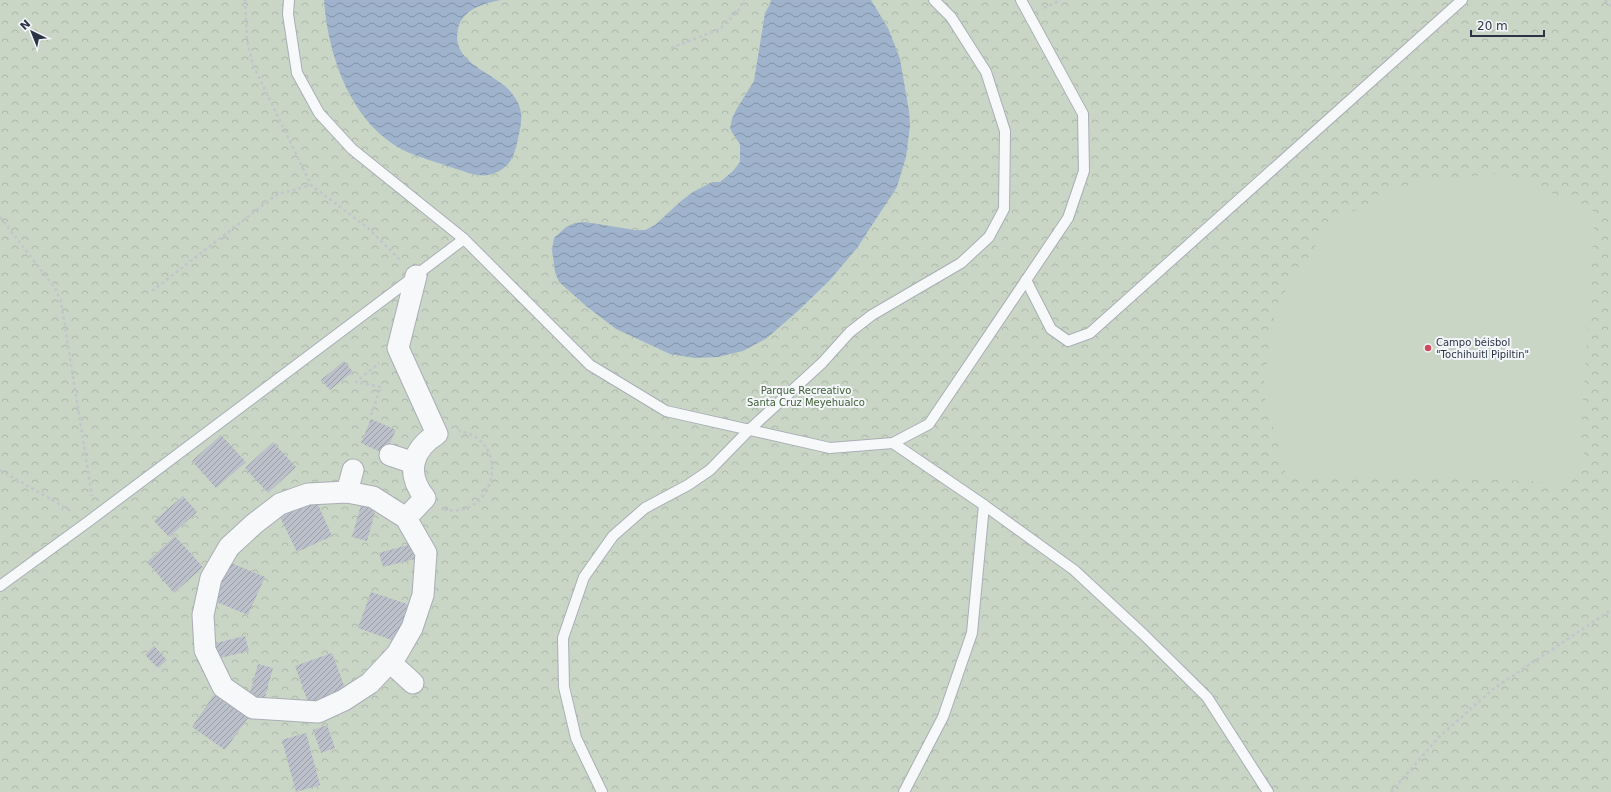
<svg xmlns="http://www.w3.org/2000/svg" width="1611" height="792" viewBox="0 0 1611 792" font-family="'DejaVu Sans',sans-serif">
  <defs>
    <pattern id="park-crowns" width="20" height="18" patternUnits="userSpaceOnUse"><rect width="20" height="18" fill="#c9d6c5"/><path d="M2 6a3 3 0 1 1 6 0M12 15a3 3 0 1 1 6 0" fill="none" stroke="#adb8ab"/></pattern>
    <pattern id="water-waves" width="16" height="10" patternUnits="userSpaceOnUse"><rect width="16" height="10" fill="#9fb4cc"/><path d="M0 5q4-4 8 0t8 0" fill="none" stroke="#8293a7"/></pattern>
    <pattern id="building-hatch" width="6" height="6" patternUnits="userSpaceOnUse"><rect width="6" height="6" fill="#bbc0ca"/><path d="M-1 1l2-2M0 6l6-6M5 7l2-2" fill="none" stroke="#989da6"/></pattern>
  </defs>
  <rect width="100%" height="100%" fill="#e4e7ec"/>
  <!-- park -->
  <rect fill="url(#park-crowns)" x="0" y="0" width="1611" height="792"/>
  <!-- pitch -->
  <path fill="#c9d6c5" d="M1505,173L1595,212L1581,436L1585,461L1573,478L1554,487L1533,481L1286,475L1263,390L1276,306L1332,221L1415,182Z"/>
  <!-- water -->
  <g fill="url(#water-waves)">
    <path d="M324,0H501C485,3 466,8 459,25C448,59 486,70 506,87C510,90 514,96 517,101C524,114 521,125 518,139C516,148 513,160 506,166C488,182 473,174 453,168C437,162 420,158 405,151C351,124 328,56 324,0Z"/>
    <path d="M771,0H871L888,28L894,43L900,59L909,111L910,126L906,157L897,187L857,248L830,280L799,310L767,338L743,351L718,357L695,358L670,354L616,329L586,306L559,282L555,272L552,250L554,238L566,227L575,223L585,222L635,230H645L655,225L681,201L693,192L712,182H720L733,171L740,162V144L733,134L730,128L732,119L736,110L754,81L765,13L770,4Z"/>
  </g>
  <!-- building -->
  <g fill="url(#building-hatch)">
    <path d="M344,361L353,372L330,390L321,380Z"/>
    <path d="M371,419L396,430L385,454L361,443Z"/>
    <path d="M221,435L246,462L216,488L192,461Z"/>
    <path d="M273,442L296,467L268,493L245,468Z"/>
    <path d="M183,496L197,512L169,537L154,521Z"/>
    <path d="M315,498L332,536L297,552L279,515Z"/>
    <path d="M362,501L377,505L367,541L352,537Z"/>
    <path d="M175,536L203,567L174,593L147,562Z"/>
    <path d="M415,543L419,558L383,567L379,553Z"/>
    <path d="M229,562L265,577L248,615L212,600Z"/>
    <path d="M371,592L410,605L397,642L358,628Z"/>
    <path d="M245,636L249,651L212,660L208,645Z"/>
    <path d="M154,646L167,660L158,668L145,655Z"/>
    <path d="M332,653L346,691L309,705L295,666Z"/>
    <path d="M258,664L273,668L263,704L248,700Z"/>
    <path d="M214,695L248,718L225,750L192,727Z"/>
    <path d="M327,725L335,748L321,753L313,730Z"/>
    <path d="M306,733L320,785L296,792L282,740Z"/>
  </g>
  <g fill="none" stroke-linecap="round" stroke-linejoin="round">
    <!-- lane casing -->
    <g stroke="#a9aeb7" stroke-width="12">
      <g id="lane">
        <path d="M289,0L288,14L297,73L319,113L352,149L464,239L590,365L666,411L830,448L893,443L929,424L1068,218L1084,171L1083,114L1021,0"/>
        <path d="M1026,280L1051,329L1068,341L1090,333L1462,0"/>
        <path d="M893,443L984,505L1074,570L1143,634L1207,697L1268,792"/>
        <path d="M0,586L89,521L464,239"/>
        <path d="M602,792L576,738L564,687L563,638L584,577L613,536L645,508L688,485L710,470L749,430L822,363L850,332L872,315L961,263L989,237L1004,209L1005,131L986,72L951,17L934,0"/>
        <path d="M904,792L943,717L972,633L984,505"/>
      </g>
    </g>
    <!-- street casing -->
    <g stroke="#a9aeb7" stroke-width="23">
      <g id="street">
        <path d="M390,455L414,463"/>
        <path d="M347,492L353,470"/>
        <path d="M406,518L426,553L423,595L412,628L397,654L370,683L344,700L318,712L253,708L223,687L205,650L203,615L211,578L229,547L254,524L280,504L308,494L347,492L373,497L406,518L425,498C406,474 411,450 437,434L398,348L416,276"/>
        <path d="M390,662L413,683"/>
      </g>
    </g>
    <!-- path -->
    <g stroke="#c2c5cb" stroke-width="2.5" stroke-dasharray="3 3" stroke-linecap="butt">
      <path d="M245,0L247,41L253,65L311,185L368,228L400,260"/>
      <path d="M1605,0L1611,6"/>
      <path d="M1044,8L1061,0"/>
      <path d="M671,48L720,29L738,11L744,0"/>
      <path d="M0,217L55,288L61,301L92,496"/>
      <path d="M152,291L276,195L311,185"/>
      <path d="M371,415L381,387L356,382L379,363"/>
      <path d="M0,470L73,512"/>
      <path d="M444,509C493,522 515,441 459,431"/>
      <path d="M1391,792L1438,738L1493,689L1611,610"/>
    </g>
    <!-- lane -->
    <use href="#lane" stroke="#f7f8fa" stroke-width="10"/>
    <!-- street -->
    <use href="#street" stroke="#f7f8fa" stroke-width="21"/>
  </g>
  <!-- markers -->
  <circle fill="#d1495b" stroke="#f4f6f9" stroke-width="1.5" cx="1428" cy="348" r="4"/>
  <g text-anchor="middle" stroke-width="4" stroke-linejoin="round" paint-order="stroke">
    <!-- poi labels -->
    <g font-size="10" fill="#2b3445" stroke="#f4f6f9" text-anchor="start">
      <text x="1436" y="346">Campo béisbol<tspan x="1436" dy="12">"Tochihuitl Pipiltin"</tspan></text>
    </g>
    <!-- park labels -->
    <g font-size="10" fill="#3f6138" stroke="#f4f6f9">
      <text x="806" y="394">Parque Recreativo<tspan x="806" dy="12">Santa Cruz Meyehualco</tspan></text>
    </g>
  </g>
  <!-- north arrow -->
  <g transform="translate(32 32) rotate(317)" stroke="#f4f6f9" stroke-width="3" paint-order="stroke">
  <path d="M0-3L7 15L0 10L-7 15Z" fill="#2b3445"/>
  <text y="-6" font-size="11" font-weight="bold" text-anchor="middle" fill="#2b3445">N</text>
  </g>
  <!-- scale -->
  <path d="M1471 30v6h73v-6" fill="none" stroke="#2b3445" stroke-width="2"/>
  <text x="1477" y="30" font-size="12" fill="#2b3445" stroke="#f4f6f9" stroke-width="3" paint-order="stroke">20 m</text>
</svg>
